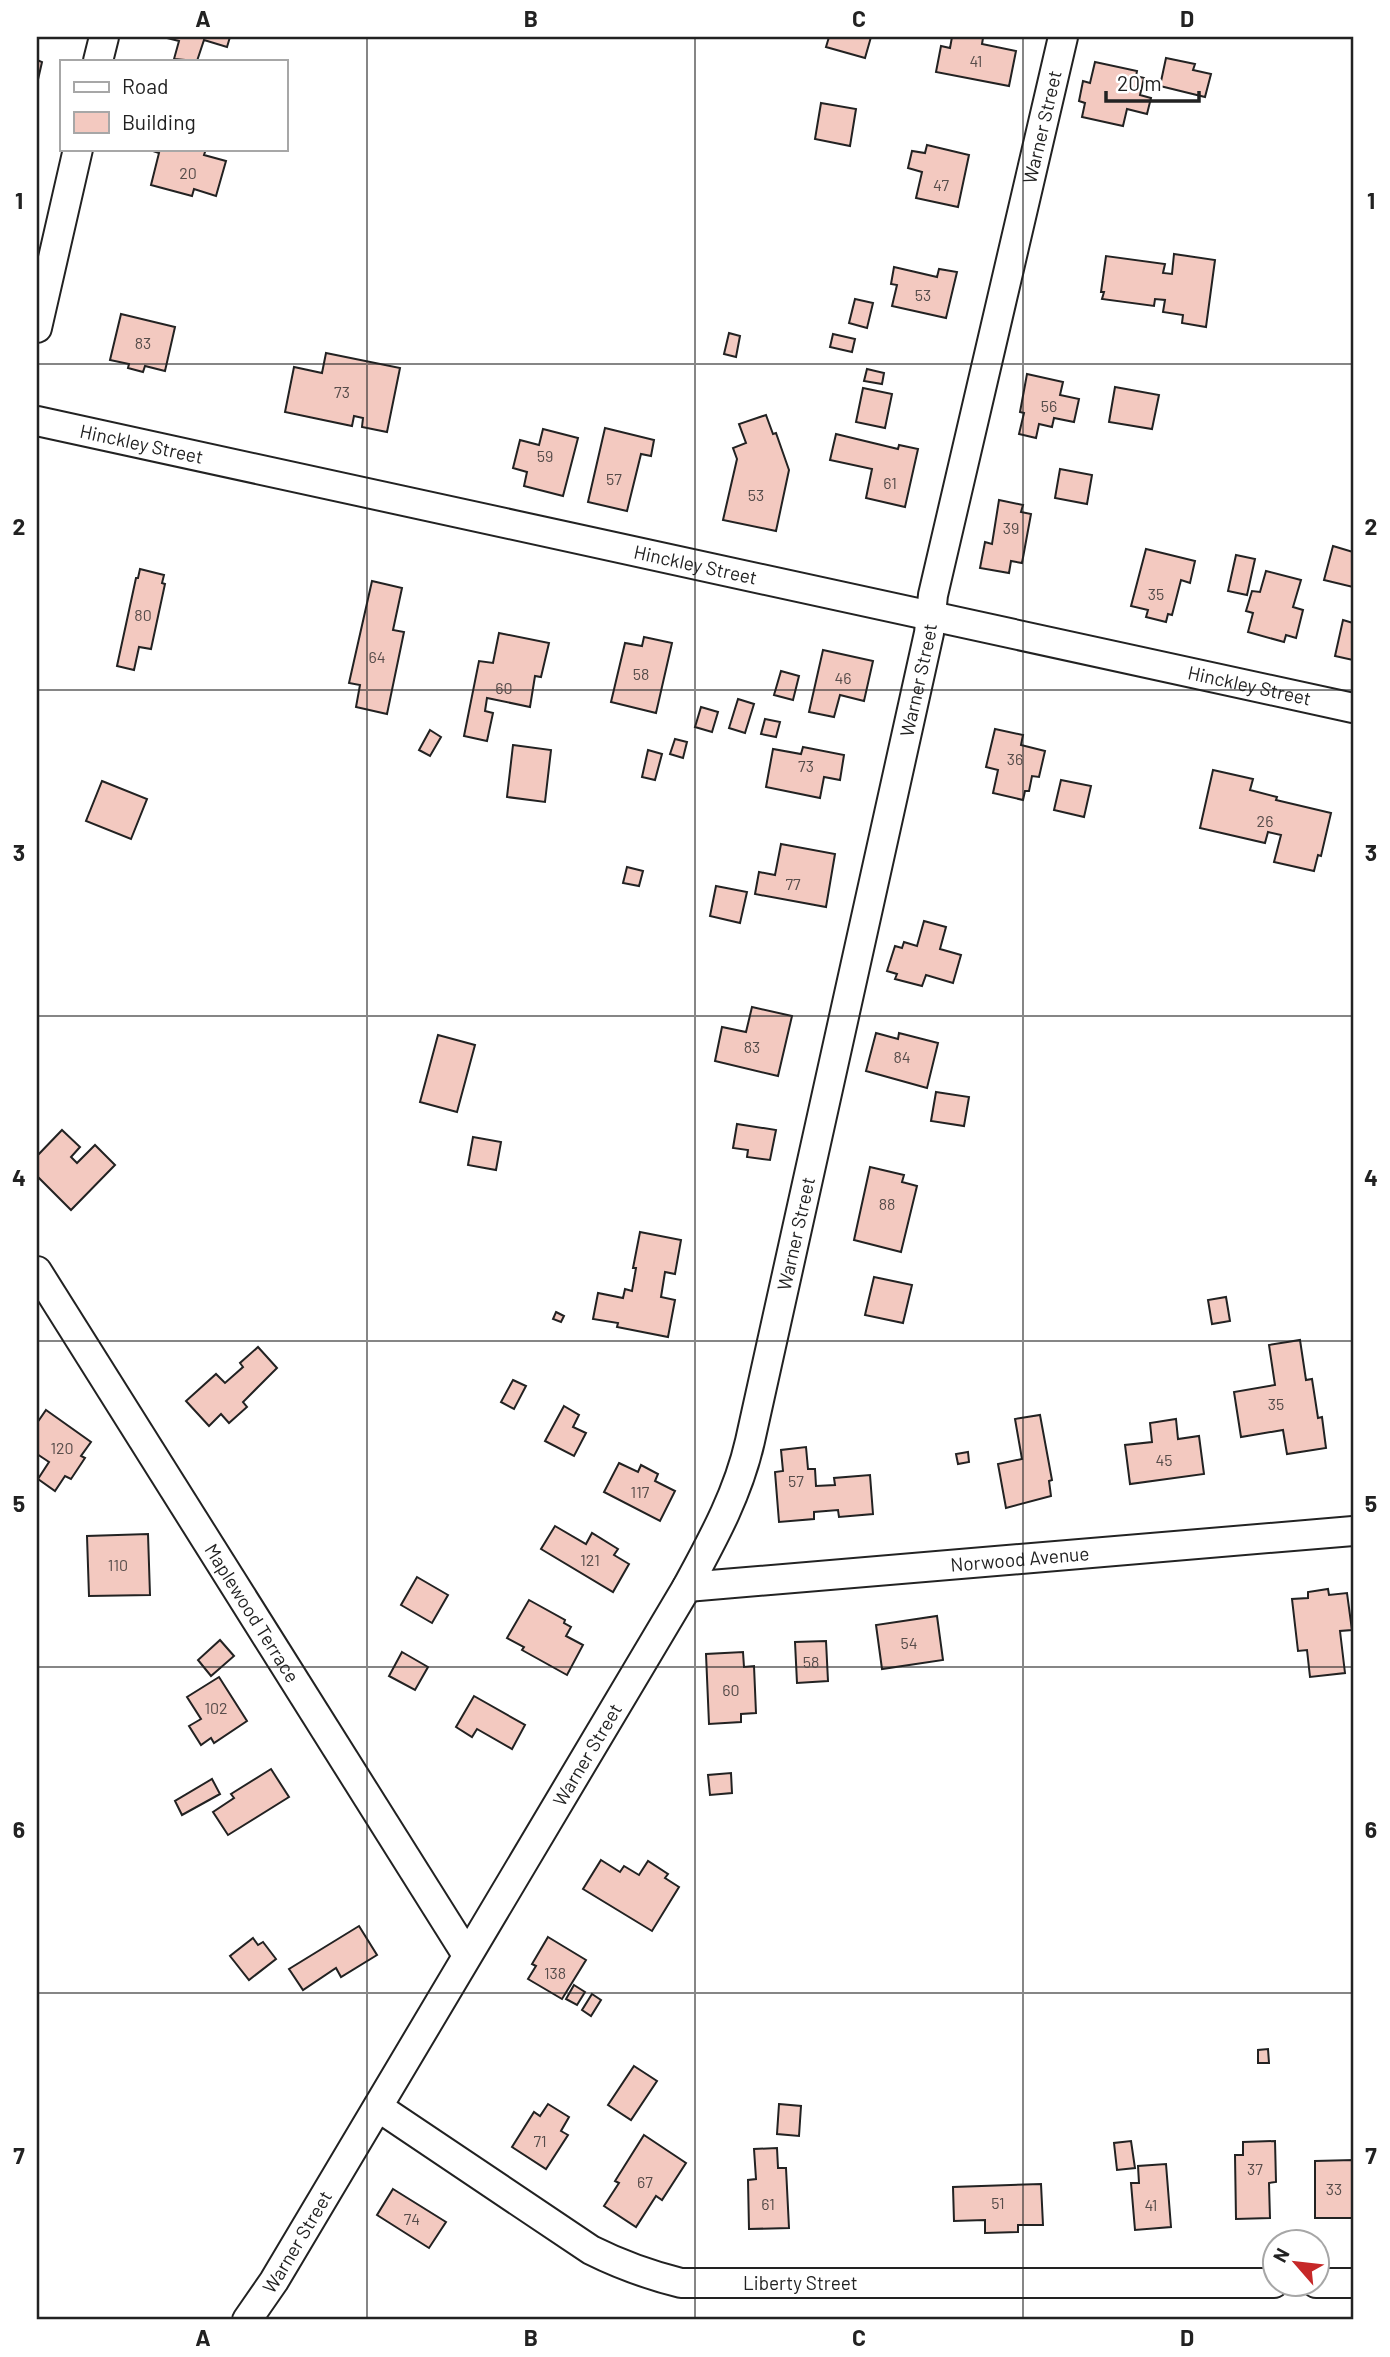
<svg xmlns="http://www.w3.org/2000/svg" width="1390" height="2357" viewBox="0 0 1390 2357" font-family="Barlow,sans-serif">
  <rect width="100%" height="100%" fill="#fff"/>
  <!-- building -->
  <g fill="#f3c9c0" stroke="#222" stroke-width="2">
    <path d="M163,37H230L227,47L204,40L197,61L174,59L179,41Z"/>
    <path d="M829,37H871L865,58L826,47Z"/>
    <path d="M952,37L983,38L982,44L1016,51L1009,86L936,72L941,46L950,48Z"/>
    <path d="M1166,58L1195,64L1193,70L1211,74L1205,97L1160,86Z"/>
    <path d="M37,60L42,62L37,84Z"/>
    <path d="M1095,62L1137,71L1136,76L1144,78L1140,95L1151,98L1147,114L1127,109L1123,126L1082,117L1085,103L1079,101L1083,81L1090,83Z"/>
    <path d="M821,103L856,109L850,146L815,139Z"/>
    <path d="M927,145L969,155L958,207L916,198L922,172L908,168L912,151L925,153Z"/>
    <path d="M153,149H206L204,155L226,161L216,196L194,189L192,196L151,185L159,153L153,151Z"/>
    <path d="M1174,254L1215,260L1206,327L1182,323L1183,315L1163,312L1165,300L1155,299L1154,306L1102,299L1104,292H1101L1106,256L1165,264L1163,273L1172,274Z"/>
    <path d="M894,267L937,277L939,269L957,272L946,318L892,306L897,285L891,284Z"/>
    <path d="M855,299L873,303L867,328L849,323Z"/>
    <path d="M121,314L175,327L165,371L145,366L143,372L128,368L129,364L110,360Z"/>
    <path d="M729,333L740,336L736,357L724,354Z"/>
    <path d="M833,334L855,339L852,352L830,347Z"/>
    <path d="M326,353L400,368L387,432L362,427L363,418L354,416L352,426L285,412L294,367L322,373Z"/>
    <path d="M867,369L884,373L882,384L864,381Z"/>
    <path d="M1027,374L1063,382L1060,395L1079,399L1074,422L1054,418L1052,427L1039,424L1036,438L1019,434L1024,413L1020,412Z"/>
    <path d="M1115,387L1159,395L1152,429L1109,422Z"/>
    <path d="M863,388L892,394L885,428L856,422Z"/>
    <path d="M766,415L773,434L776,433L789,470L776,531L723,520L737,459L733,448L746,443L739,424Z"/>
    <path d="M605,428L654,440L651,456L641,454L627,511L588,502Z"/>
    <path d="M543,429L578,438L563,496L524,486L527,472L513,468L520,440L539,445Z"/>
    <path d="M836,434L898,449L899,445L918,449L905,507L866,498L872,469L830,460Z"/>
    <path d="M1060,469L1092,475L1087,504L1055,498Z"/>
    <path d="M999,500L1023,505L1021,512L1031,514L1022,563L1011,561L1009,573L980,568L985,542L992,544Z"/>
    <path d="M1333,546L1353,552V587L1324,580Z"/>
    <path d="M1146,549L1195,561L1190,583L1181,580L1172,615L1168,614L1166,622L1146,617L1148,610L1131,606Z"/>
    <path d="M1236,555L1255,559L1247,595L1228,591Z"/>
    <path d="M140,569L164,575L162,583L165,584L151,649L139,647L134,670L117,666L136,578H138Z"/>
    <path d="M1266,571L1301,580L1293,607L1303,610L1296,638L1286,635L1284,642L1248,632L1253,613L1246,611L1252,591L1260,592Z"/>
    <path d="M372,581L402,588L393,630L404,632L387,714L356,707L360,685L349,683Z"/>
    <path d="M1343,620L1353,623V660L1335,656Z"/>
    <path d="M499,633L549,643L541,677L535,676L530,707L487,698L485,711L493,713L487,741L464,736L479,661L493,663Z"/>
    <path d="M644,637L672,643L656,713L611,702L625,643L642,646Z"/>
    <path d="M823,650L873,661L864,701L840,695L834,717L809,712Z"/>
    <path d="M781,671L799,676L793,700L774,695Z"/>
    <path d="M738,699L754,704L745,733L729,728Z"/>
    <path d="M701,707L718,712L712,732L695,727Z"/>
    <path d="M765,719L780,722L776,737L761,734Z"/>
    <path d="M995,729L1023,735L1021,745L1045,751L1039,777L1032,776L1029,791H1025L1023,800L993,793L998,770L986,767Z"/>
    <path d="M430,730L441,737L430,756L419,750Z"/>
    <path d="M675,739L687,742L683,758L670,754Z"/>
    <path d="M513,745L551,750L545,802L507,797Z"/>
    <path d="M803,747L844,755L840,780L824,777L820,798L766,787L773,749L801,754Z"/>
    <path d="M648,750L662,754L655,780L642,777Z"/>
    <path d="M1213,770L1253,779L1250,790L1277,797L1276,800L1331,813L1321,856L1318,855L1314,871L1274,862L1281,835L1268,832L1265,843L1200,828Z"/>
    <path d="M1061,780L1091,786L1084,817L1054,810Z"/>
    <path d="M102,781L147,799L131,839L86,821Z"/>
    <path d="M781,844L835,854L826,907L755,894L759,872L775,875Z"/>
    <path d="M627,867L643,871L639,886L623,883Z"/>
    <path d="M716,886L747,892L740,923L710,916Z"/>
    <path d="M924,921L946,927L940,949L961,955L953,983L926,975L922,986L895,979L897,974L887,971L895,946L902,948L904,942L917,946Z"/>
    <path d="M752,1007L792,1016L778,1076L715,1061L722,1027L746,1032Z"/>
    <path d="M876,1033L898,1039L899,1033L938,1043L927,1088L866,1071Z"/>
    <path d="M438,1035L475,1045L457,1112L420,1102Z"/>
    <path d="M936,1092L969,1097L964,1126L931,1121Z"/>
    <path d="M737,1124L776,1130L770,1160L747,1157L748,1150L733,1148Z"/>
    <path d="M62,1130L80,1147L71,1157L77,1163L95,1145L115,1165L71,1210L37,1176V1156Z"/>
    <path d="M473,1137L501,1142L496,1170L468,1165Z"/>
    <path d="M870,1167L904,1175L902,1182L917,1186L901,1252L854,1240Z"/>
    <path d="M640,1232L681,1240L675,1274L665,1272L661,1297L675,1300L668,1337L617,1327L618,1323L593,1319L598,1293L623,1298L625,1289L632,1291L636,1268H633Z"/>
    <path d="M874,1277L912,1285L903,1323L865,1315Z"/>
    <path d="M1226,1297L1230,1321L1212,1324L1208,1300Z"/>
    <path d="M556,1312L564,1316L561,1322L553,1319Z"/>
    <path d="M1300,1340L1306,1380L1312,1379L1318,1418L1322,1417L1326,1448L1287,1454L1283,1430L1241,1437L1234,1392L1275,1385L1269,1345Z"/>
    <path d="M258,1347L277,1368L243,1402L247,1407L229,1423L221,1414L209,1426L186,1401L216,1374L225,1383L243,1367L240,1363Z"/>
    <path d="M513,1380L526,1386L514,1409L501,1402Z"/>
    <path d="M564,1406L579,1415L573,1427L586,1433L574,1456L545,1441Z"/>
    <path d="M46,1410L91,1442L81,1456L85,1458L71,1479L65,1476L55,1491L38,1479L49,1462L37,1454V1423Z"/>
    <path d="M1040,1415L1052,1480L1049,1481L1051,1496L1006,1508L998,1464L1022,1459L1015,1419Z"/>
    <path d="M1176,1419L1178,1439L1199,1436L1204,1474L1130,1484L1125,1445L1152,1442L1150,1423Z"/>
    <path d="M806,1447L808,1469H815L816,1486L835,1485L834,1478L870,1475L873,1514L839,1517L838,1510L814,1512V1519L779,1522L775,1472L783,1471L781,1450Z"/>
    <path d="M968,1452L969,1462L958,1464L956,1454Z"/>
    <path d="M619,1463L638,1472L641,1465L658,1474L655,1481L675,1491L660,1521L604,1492Z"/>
    <path d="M555,1526L586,1544L592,1533L618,1549L614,1555L629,1564L613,1592L541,1549Z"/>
    <path d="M148,1534L150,1595L89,1596L87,1536Z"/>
    <path d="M417,1577L448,1595L432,1623L401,1605Z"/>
    <path d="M1328,1589L1329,1595L1347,1593L1352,1630L1340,1631L1345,1673L1310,1677L1307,1650L1298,1651L1292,1599L1308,1598V1592Z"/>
    <path d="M529,1600L565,1620L564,1623L571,1627L566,1636L583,1645L567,1675L522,1650L524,1647L507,1638Z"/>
    <path d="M937,1616L943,1660L882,1669L876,1625Z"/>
    <path d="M220,1640L234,1656L211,1676L198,1660Z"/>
    <path d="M826,1641L828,1681L797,1683L795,1642Z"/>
    <path d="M402,1652L428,1667L415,1690L389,1676Z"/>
    <path d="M743,1652L744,1667L754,1666L756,1713L741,1714V1722L709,1724L706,1654Z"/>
    <path d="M219,1677L247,1721L214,1743L211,1738L201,1745L189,1726L201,1719L187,1697Z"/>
    <path d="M474,1696L525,1725L512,1749L477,1729L472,1737L456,1727Z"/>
    <path d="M271,1769L289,1797L228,1835L213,1812L234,1798L231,1794Z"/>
    <path d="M731,1773L732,1793L710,1795L708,1775Z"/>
    <path d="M212,1779L220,1794L182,1815L175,1801Z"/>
    <path d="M601,1860L620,1872L624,1866L639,1875L648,1861L668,1874L665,1878L679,1887L652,1931L583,1889Z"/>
    <path d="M359,1926L377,1955L341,1977L336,1968L303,1990L289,1969Z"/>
    <path d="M548,1937L586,1960L562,1999L528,1979L536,1966L532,1964Z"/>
    <path d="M253,1938L258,1945L263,1942L276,1959L249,1980L230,1956Z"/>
    <path d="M574,1985L585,1992L577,2005L566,1999Z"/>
    <path d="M592,1994L601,2000L591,2016L582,2010Z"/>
    <path d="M1268,2049L1269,2063H1258V2050Z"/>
    <path d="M634,2066L657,2081L631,2120L608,2105Z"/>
    <path d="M548,2104L569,2117L561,2131L568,2135L546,2169L512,2147L534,2112L540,2116Z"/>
    <path d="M779,2104L801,2106L799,2136L777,2134Z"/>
    <path d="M644,2135L686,2163L662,2200L656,2196L636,2227L604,2206L619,2183L615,2181Z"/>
    <path d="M1131,2141L1135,2168L1117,2170L1114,2143Z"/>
    <path d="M1275,2141L1276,2182L1269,2183L1270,2218L1236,2219L1235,2155H1243V2142Z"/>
    <path d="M777,2148L778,2168H786L789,2228L749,2229L748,2180L756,2179L754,2149Z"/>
    <path d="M1353,2160V2218H1315V2161Z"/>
    <path d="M1166,2164L1171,2227L1135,2230L1131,2183H1139L1138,2166Z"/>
    <path d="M1041,2184L1043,2225H1018V2232L985,2233V2220L954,2221L953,2187Z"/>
    <path d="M393,2189L446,2222L429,2248L377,2215Z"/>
  </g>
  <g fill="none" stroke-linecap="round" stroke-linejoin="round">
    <!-- minor casing -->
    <g stroke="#222" stroke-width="32">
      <g id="minor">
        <path d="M98,61L104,37"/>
        <path d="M37,328L78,149"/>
        <path id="s1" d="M37,421L1353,708"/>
        <path id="s2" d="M37,1271L467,1955"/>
        <path id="s3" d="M687,1587L1353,1531"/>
        <path id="s4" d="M378,2107L591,2250C621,2265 649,2275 681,2283H1274"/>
        <path d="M1316,2283H1353"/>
        <path id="s5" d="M247,2320L274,2281L687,1587C713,1539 738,1494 750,1441L929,633L933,595L1063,37"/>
      </g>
    </g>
    <!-- minor -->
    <use href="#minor" stroke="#fff" stroke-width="28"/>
  </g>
  <!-- grid -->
  <path fill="none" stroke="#222" stroke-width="2" stroke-opacity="0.55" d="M367,37V2320M695,37V2320M1023,37V2320M37,364H1353M37,690H1353M37,1016H1353M37,1341H1353M37,1667H1353M37,1993H1353"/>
  <g text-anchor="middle" stroke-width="5" stroke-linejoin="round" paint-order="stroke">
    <!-- number labels -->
    <g font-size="16" fill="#564c4a">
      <text x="976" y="67">41</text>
      <text x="188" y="179">20</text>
      <text x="941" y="191">47</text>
      <text x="923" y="301">53</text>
      <text x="143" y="349">83</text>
      <text x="342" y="398">73</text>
      <text x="1049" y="412">56</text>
      <text x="545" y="462">59</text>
      <text x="614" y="485">57</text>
      <text x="890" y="489">61</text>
      <text x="756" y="501">53</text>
      <text x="1011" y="534">39</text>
      <text x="1156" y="600">35</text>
      <text x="143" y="621">80</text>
      <text x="377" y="663">64</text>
      <text x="641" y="680">58</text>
      <text x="843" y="684">46</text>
      <text x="504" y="694">60</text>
      <text x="1015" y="765">36</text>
      <text x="806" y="772">73</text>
      <text x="1265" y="827">26</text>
      <text x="793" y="890">77</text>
      <text x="752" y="1053">83</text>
      <text x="902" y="1063">84</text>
      <text x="887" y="1210">88</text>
      <text x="1276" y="1410">35</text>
      <text x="62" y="1454">120</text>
      <text x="1164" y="1466">45</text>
      <text x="796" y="1487">57</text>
      <text x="640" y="1498">117</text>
      <text x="590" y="1566">121</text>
      <text x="118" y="1571">110</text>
      <text x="909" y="1649">54</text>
      <text x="811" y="1668">58</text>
      <text x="731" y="1696">60</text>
      <text x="216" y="1714">102</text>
      <text x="555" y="1979">138</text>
      <text x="540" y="2147">71</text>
      <text x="1255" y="2175">37</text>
      <text x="645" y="2188">67</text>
      <text x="1334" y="2195">33</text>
      <text x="998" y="2209">51</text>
      <text x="768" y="2210">61</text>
      <text x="1151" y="2211">41</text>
      <text x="412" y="2225">74</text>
    </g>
    <!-- street labels -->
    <g font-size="19" fill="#222" stroke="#fff">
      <text dy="7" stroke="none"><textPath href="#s5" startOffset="2361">Warner Street</textPath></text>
      <text dy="7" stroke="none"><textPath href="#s1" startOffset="107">Hinckley Street</textPath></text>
      <text dy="7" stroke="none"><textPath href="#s1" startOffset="674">Hinckley Street</textPath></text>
      <text dy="7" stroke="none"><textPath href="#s5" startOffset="1794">Warner Street</textPath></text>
      <text dy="7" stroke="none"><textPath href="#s1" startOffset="1241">Hinckley Street</textPath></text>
      <text dy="7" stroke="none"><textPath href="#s5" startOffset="1227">Warner Street</textPath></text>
      <text dy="7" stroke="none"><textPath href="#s3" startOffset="334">Norwood Avenue</textPath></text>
      <text dy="7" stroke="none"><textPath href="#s2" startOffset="404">Maplewood Terrace</textPath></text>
      <text dy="7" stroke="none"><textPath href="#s5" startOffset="660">Warner Street</textPath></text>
      <text dy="7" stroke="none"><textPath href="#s5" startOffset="93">Warner Street</textPath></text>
      <text dy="7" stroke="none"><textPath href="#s4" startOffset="472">Liberty Street</textPath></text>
    </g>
  </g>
  <!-- border -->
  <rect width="1390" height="2357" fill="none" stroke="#ffffff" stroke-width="77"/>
  <!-- legend -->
  <rect x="60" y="60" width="228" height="91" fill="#ffffff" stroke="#a7a7a7" stroke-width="2"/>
  <rect x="74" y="82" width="35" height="10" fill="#ffffff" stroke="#a7a7a7" stroke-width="2"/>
  <text x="122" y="94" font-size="21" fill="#222222">Road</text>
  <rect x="74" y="112" width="35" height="21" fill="#f3c9c0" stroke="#a7a7a7" stroke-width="2"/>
  <text x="122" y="130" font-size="21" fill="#222222">Building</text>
  <!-- north arrow -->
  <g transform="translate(1296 2263) rotate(298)"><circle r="33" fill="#ffffff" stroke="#a7a7a7" stroke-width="2"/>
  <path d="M0-5L12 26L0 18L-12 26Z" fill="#c62828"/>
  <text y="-10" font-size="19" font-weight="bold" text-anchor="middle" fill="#222222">N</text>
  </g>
  <!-- scale -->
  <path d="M1106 91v10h93v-10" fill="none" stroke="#222222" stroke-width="3.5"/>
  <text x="1117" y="91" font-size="21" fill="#222222" stroke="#ffffff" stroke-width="5" paint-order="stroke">20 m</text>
  <rect x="38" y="38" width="1314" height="2280" fill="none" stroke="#222" stroke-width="2.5"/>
  <g font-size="23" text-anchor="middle" font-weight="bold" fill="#222">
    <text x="203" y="27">A</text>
    <text x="531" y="27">B</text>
    <text x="859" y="27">C</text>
    <text x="1187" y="27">D</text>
    <text x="19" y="209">1</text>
    <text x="1371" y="209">1</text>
    <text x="19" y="535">2</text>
    <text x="1371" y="535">2</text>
    <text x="19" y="861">3</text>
    <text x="1371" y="861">3</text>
    <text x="19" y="1186">4</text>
    <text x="1371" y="1186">4</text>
    <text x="19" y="1512">5</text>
    <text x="1371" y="1512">5</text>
    <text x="19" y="1838">6</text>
    <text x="1371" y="1838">6</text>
    <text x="19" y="2164">7</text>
    <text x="1371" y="2164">7</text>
    <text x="203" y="2346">A</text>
    <text x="531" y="2346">B</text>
    <text x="859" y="2346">C</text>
    <text x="1187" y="2346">D</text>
  </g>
</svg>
